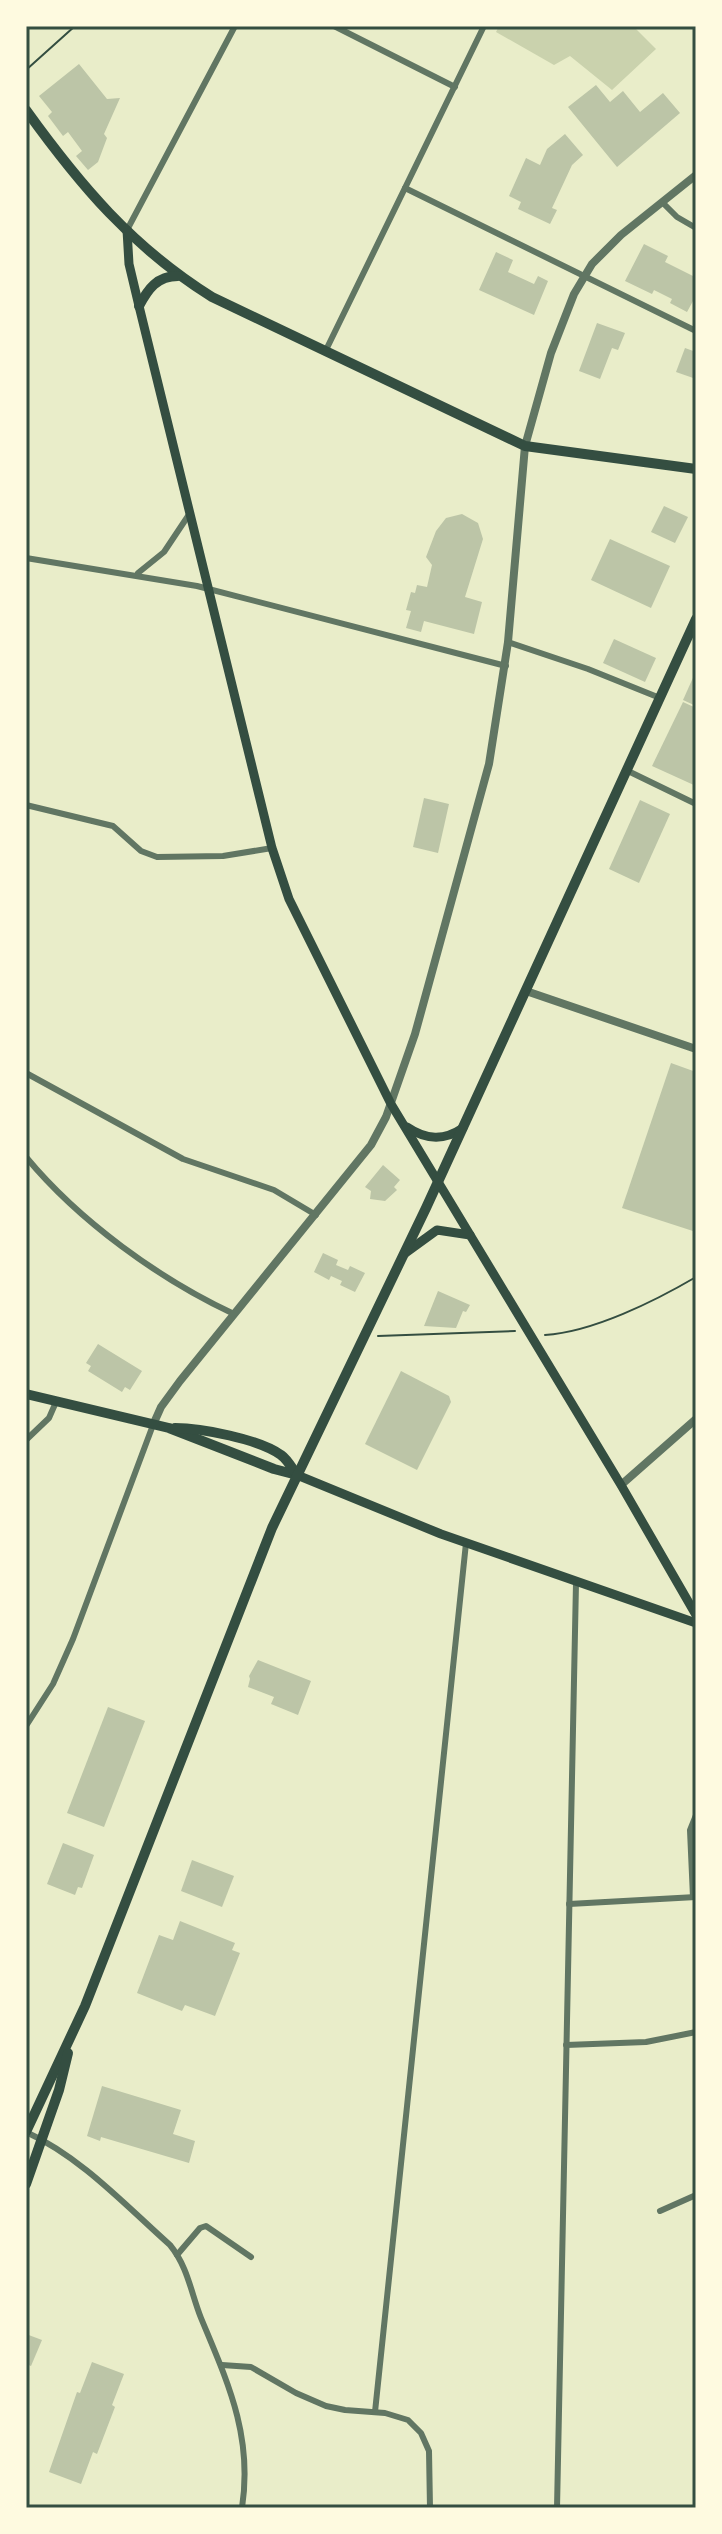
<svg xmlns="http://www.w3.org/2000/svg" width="722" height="2534" viewBox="0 0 722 2534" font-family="Quicksand,sans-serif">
  <rect width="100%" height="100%" fill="#e9edc9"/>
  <!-- green -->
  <path fill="#cad2ad" d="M499,26H633L656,49L612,90L570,56L554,65L496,32Z"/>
  <!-- building -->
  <g fill="#bcc5a7">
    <path d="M79,64L107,99L120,98L104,134L107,138L98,162L88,170L76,156L82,151L68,132L63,136L48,116L52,112L39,96Z"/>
    <path d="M596,85L610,102L623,91L640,112L663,93L680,113L617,167L568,107Z"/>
    <path d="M565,134L583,155L572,165L552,208L557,210L550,224L518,209L521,202L509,196L526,158L540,165L547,149Z"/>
    <path d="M644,244L668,256L665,262L693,276L696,271V303L693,301L687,312L670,303L672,299L654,290L652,294L625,281Z"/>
    <path d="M496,252L513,260L508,272L534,284L538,276L548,281L534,315L479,290Z"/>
    <path d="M597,323L625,333L618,350L612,348L600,379L579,371Z"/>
    <path d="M685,348L696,352V379L676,372Z"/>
    <path d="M664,506L688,517L675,543L651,532Z"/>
    <path d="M462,514L478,523L483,539L465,597L482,602L474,634L424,621L421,632L406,628L411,611L406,610L411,592L415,593L417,585L427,587L432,565L426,557L436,531L446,518Z"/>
    <path d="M610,539L670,566L651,608L591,580Z"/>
    <path d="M614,639L656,658L645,682L603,663Z"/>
    <path d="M696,671V706L683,700Z"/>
    <path d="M683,702L696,708V786L652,766Z"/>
    <path d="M424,798L449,804L438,853L413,847Z"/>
    <path d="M640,800L670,814L639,883L609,869Z"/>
    <path d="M671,1063L696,1072V1232L622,1208Z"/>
    <path d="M383,1165L400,1180L394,1187L397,1190L385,1201L370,1199L371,1191L365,1187Z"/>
    <path d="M323,1253L338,1260L336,1265L348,1270L350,1266L365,1273L355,1292L340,1285L342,1281L331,1276L329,1280L314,1272Z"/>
    <path d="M438,1291L470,1305L466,1312L463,1311L456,1328L424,1326Z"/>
    <path d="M98,1344L142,1371L130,1390L125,1387L122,1392L88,1371L91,1366L86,1363Z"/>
    <path d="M401,1371L449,1396L451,1402L417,1470L365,1444Z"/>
    <path d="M258,1660L311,1681L298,1715L271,1704L274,1697L248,1687L250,1679L249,1676Z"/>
    <path d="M108,1707L145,1721L104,1827L67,1813Z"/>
    <path d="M63,1843L94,1855L82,1888L78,1887L75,1895L47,1884Z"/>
    <path d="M192,1860L234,1876L222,1907L181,1891Z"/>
    <path d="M180,1921L235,1943L232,1950L240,1953L215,2016L185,2005L182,2011L137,1993L159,1935L173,1940Z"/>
    <path d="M102,2086L181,2110L173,2134L195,2141L189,2163L101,2137L100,2141L87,2136Z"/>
    <path d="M26,2334L42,2340L31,2366L26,2364Z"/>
    <path d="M92,2362L124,2374L112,2405L115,2407L97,2454L93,2452L81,2484L49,2472L77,2392L80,2393Z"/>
  </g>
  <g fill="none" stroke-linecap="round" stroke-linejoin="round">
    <!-- path -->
    <g stroke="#344e41" stroke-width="2">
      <path d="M26,70L75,26"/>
      <path d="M545,1335C593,1332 655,1301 696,1277"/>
      <path d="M378,1336L515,1331"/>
    </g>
    <!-- minor -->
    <g stroke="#617663" stroke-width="6">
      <path d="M334,26L455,87"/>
      <path d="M405,188L696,331"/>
      <path d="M662,202L677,217L696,228"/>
      <path d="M127,230L235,26"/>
      <path d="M325,352L484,26"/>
      <path d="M26,558L197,586L506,666"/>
      <path d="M138,573L164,552L190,513"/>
      <path d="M508,642L588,669L660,698"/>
      <path d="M628,771L696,804"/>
      <path d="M26,805L113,826L141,851L157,857L223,856L272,848"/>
      <path d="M26,1073L183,1159L274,1190L316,1215"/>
      <path d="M26,1157C79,1221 159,1279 234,1314"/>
      <path d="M26,1440L49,1418L56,1402"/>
      <path d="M26,1726L53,1684L73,1639L153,1425"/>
      <path d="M693,1897L690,1830L696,1815"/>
      <path d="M569,1904L696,1897"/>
      <path d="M566,2045L646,2042L696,2032"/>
      <path d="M26,2132C81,2157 125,2205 170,2245C188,2267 191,2293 201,2318C228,2383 253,2436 242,2508"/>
      <path d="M660,2211L696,2195"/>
      <path d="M177,2255L200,2228L206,2226L251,2257"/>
      <path d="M222,2365L251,2367L296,2393L326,2406L345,2410L385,2413L408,2420L421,2433L429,2451L430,2508"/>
      <path d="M375,2412L466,1543"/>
      <path d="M557,2508L576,1583"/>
    </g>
    <!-- tertiary -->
    <g stroke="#617663" stroke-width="8">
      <path d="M526,991L696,1049"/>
      <path d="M153,1425L161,1407L180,1381L371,1145L386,1117L415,1034L489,764L508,642L525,446L551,353L574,294L592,264L621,235L696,175"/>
      <path d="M621,1485L696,1419"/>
    </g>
    <!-- secondary -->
    <g stroke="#344e41" stroke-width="9">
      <path d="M127,230L129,264L139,306L272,848L289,899L391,1104L621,1485L696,1615"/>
      <path d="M407,1127C426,1140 444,1141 463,1128"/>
      <path d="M404,1254L437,1230L470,1235"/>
      <path d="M297,1475L441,1534L696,1623"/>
    </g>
    <!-- primary -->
    <g stroke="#344e41" stroke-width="10">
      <path d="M26,110C80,185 132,247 212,297L525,446L696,469"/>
      <path d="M139,306C148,289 157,276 178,276"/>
      <path d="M26,1394L169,1428L274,1469L297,1475"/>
      <path d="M175,1428C201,1428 259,1439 281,1455C287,1459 292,1468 297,1475"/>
      <path d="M26,2132L85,2006L272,1528L426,1208L696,619"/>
      <path d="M26,2184L59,2090L68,2053"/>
    </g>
  </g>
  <!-- border -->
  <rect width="722" height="2534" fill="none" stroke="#fefae0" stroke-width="56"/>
  <rect x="28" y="28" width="666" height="2478" fill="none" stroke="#344e41" stroke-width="3"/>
</svg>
